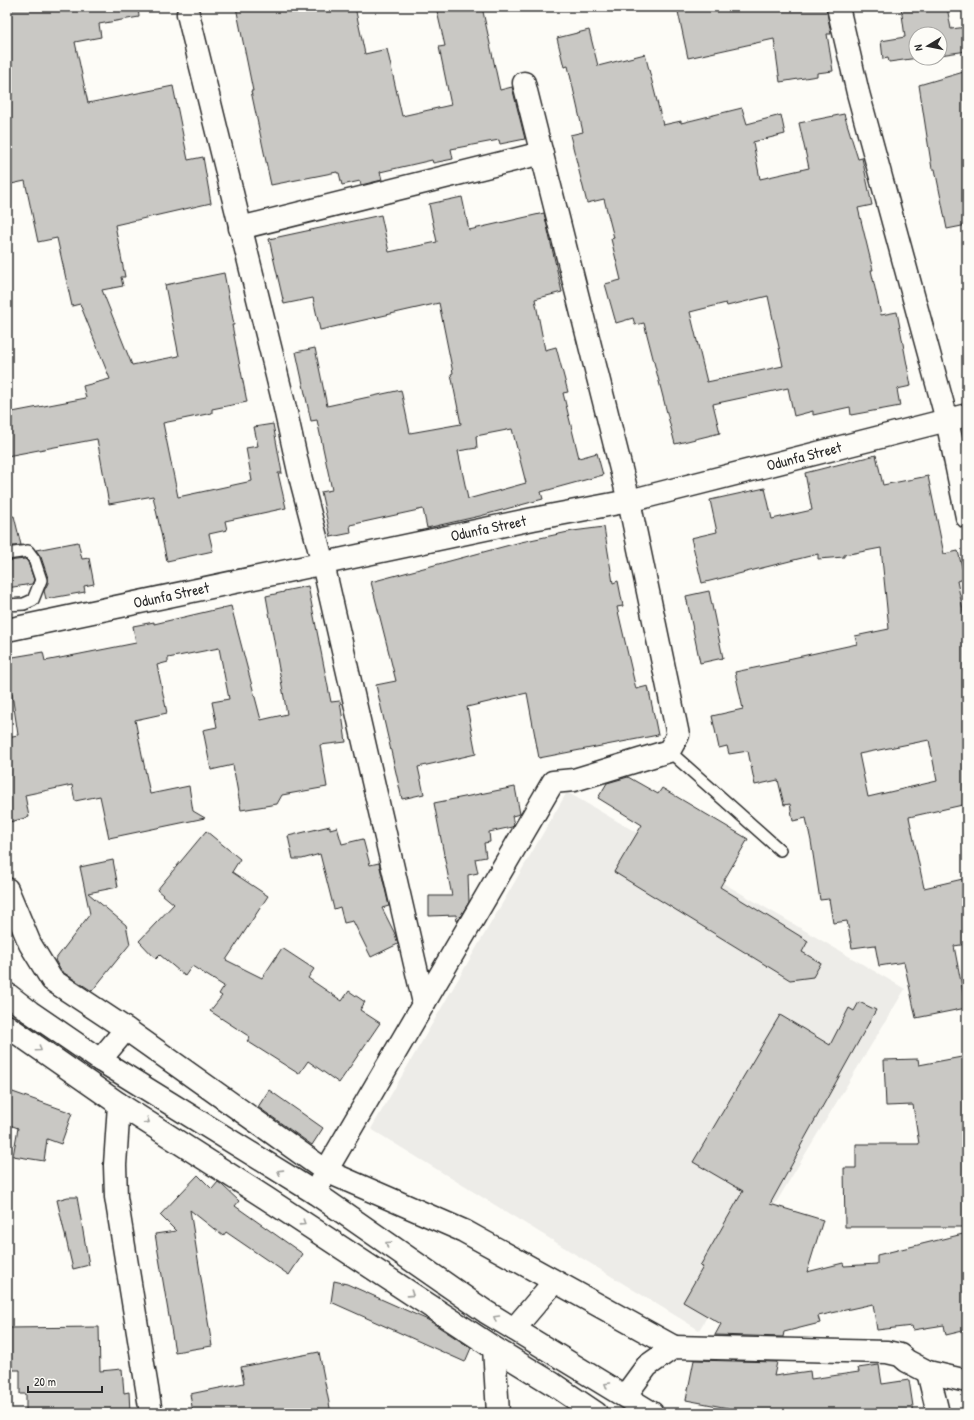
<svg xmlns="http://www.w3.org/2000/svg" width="974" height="1420" viewBox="0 0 974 1420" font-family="'Patrick Hand',sans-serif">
  <rect width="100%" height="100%" fill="#fdfcf7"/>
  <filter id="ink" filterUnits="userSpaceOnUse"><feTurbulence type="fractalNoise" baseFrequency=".025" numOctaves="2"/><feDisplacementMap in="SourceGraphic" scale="8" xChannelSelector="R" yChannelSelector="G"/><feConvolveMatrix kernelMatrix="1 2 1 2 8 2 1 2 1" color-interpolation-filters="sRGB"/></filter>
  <g filter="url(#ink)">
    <!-- built -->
    <path fill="#edece8" d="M567,792L905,989L699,1330L371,1129Z"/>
    <!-- building -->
    <g fill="#c9c8c4" stroke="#2b2b2b" fill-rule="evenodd">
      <path d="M7,7H138L139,17L99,24L101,37L75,42L88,103L173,86L188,160L203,157L211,203L115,225L125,277H121L123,286L102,290L132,365L179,356L165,285L224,273L234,325H232L247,402L212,409V413L163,423L178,497L252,481L246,448L258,446L254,427L273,424L282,473H278L286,508L225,521L227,530L209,534L213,551L167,561L153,496L109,504L97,439L7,456V413L86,398L83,386L110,379L80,304L72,306L57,238L38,242L25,181L7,185Z"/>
      <path d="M236,7H355L365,54L387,49L402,116L451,105L439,47L445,46L436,7H482L500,90L512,87L525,139L500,144L499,140L451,149L453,159L433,163L432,160L380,172L382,180L361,185L360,181L342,185L339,173H337V172L271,185L251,91H253Z"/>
      <path d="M677,7H826L831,34H827L833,71L817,73V76L780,82L774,39L688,58Z"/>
      <path d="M901,7H947L951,29L967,27V51L940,55V34H916V58H918L889,62L888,58L883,59L881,41L905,37Z"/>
      <path d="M589,30L598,66L645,54L663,125L681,121V123L742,108L747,124L781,115L785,134L753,142L760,179L809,168L799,123L844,114L858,159L862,158L872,205L858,208L873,270H871L881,315L897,312L911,386L897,389L900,406L851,415L850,407L813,415V411L794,416L788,388L713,404L720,433L675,444L644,323L635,325L633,318L616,323L605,284L621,280L611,239L614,238L604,199L587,203L570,135L583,132L568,66L564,67L557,38ZM768,296L783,366L707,382L690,312L726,303L727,306Z"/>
      <path d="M967,71V225L947,229L935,169H932L919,85Z"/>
      <path d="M462,197L469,230L544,213L562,292L535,299L545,350L556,347L568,392L563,393L579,458L597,453L603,475L541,492L543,499L480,516L427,528L423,509L350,525L351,533L331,537L321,492L332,490L317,420L311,421L296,352L315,348L327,406L401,390L410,433L461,424L451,374L453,373L439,303L320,330L313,298L284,304L269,239L381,215L389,252L437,242L429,204ZM512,429L526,483L468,499L458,451L477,448L476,436Z"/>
      <path d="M876,455L883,485L928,476L944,554L958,551L965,579L957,581L967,630V804L909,817L924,888L967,878V944L954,946L966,1008L916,1018L904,962L879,966L875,945L852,948L847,921L833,923L829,899L820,900L811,841L806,818L793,821L790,804L784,805L778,780L755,785L748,751L729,754L727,746L719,748L712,716L743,709L735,672L788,661V659L857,644L855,636L889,629L881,548L844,555V557L818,559V554L702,583L691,538L717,532L710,500L765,488L772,519L812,510L805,473ZM929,740L937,781L868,797L859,754Z"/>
      <path d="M14,516L21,545L7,547V517Z"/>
      <path d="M604,527L613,583L618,581L623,606L617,607L636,689L648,686L658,735L539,758L527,693L467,707L476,754L418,767L424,794L402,799L376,685L396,681L371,582L521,542L573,531Z"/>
      <path d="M78,542L82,559L89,558L94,584L84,586L85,592L46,599L44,591L48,583V578L41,557L36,550Z"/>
      <path d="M25,559L28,562L34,580L32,584L7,588V561Z"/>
      <path d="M308,586L331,702L340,701L346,742L320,745L327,787L282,795L277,804L241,810L233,765L211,770L203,730L217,727L212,702L229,699L219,648L168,658V662L157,665L167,713L135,720L150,794L189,786L193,811L205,818L109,838L100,796L75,801L72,785L25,795L29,817L10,822L7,809V737L18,735L12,694L10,695L7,679V658L43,652L45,661L136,643L133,626L154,622V624L231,606L261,720L287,714L266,596L284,592V591Z"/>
      <path d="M709,591L723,658L700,663L686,596Z"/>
      <path d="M628,777L658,794L662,788L748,839L720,887L808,941L802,952L821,963L813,977L790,980L614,872L642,825L598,798L607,783Z"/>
      <path d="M515,787L520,814L512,816L514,825L512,827L489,832L490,842L484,843L486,857L475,859L478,873L468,875L469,902L457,922L456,915L429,916V896H452L434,803Z"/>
      <path d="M330,826V829L337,827L342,844L363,839L370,865L379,863L389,906L382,908L395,934L398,944L371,957L353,921L344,923L340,907L334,909L320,854L302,859H293L288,836Z"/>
      <path d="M206,831L240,859L232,872L268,896L226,960L262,978L282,948L314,969L308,978L342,1001L349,991L365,1002L360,1010L380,1023L339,1083L308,1061L299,1074L247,1041L250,1037L210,1011L222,996L219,994L224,986L192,966L185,976L160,955L156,959L139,941L174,904L157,890Z"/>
      <path d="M113,860L118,887L88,893L126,925L130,944L92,991L61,971L55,960L90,914L80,867Z"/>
      <path d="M859,1002L876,1010L800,1147L801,1148L770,1204L823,1220L807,1272L843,1263L844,1266L877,1264V1255L967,1233V1330L946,1335L944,1325L913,1330L912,1326L877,1330L873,1304L818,1316L820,1323L784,1332L783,1337L715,1335L721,1324L683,1302L703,1267L700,1266L743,1191L693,1162L780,1015L830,1045L849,1008L854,1011Z"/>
      <path d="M967,1056V1227H845L844,1168H856V1144H919L913,1105L886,1106L884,1060L918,1059L919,1065Z"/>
      <path d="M7,1090L72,1113L61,1144L47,1139L44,1161L13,1156L18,1128L7,1124Z"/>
      <path d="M269,1090L323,1128L312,1145L258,1107Z"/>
      <path d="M198,1175L212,1189L218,1182L222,1185L239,1201L235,1206L303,1254L289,1275L226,1232L223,1236L190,1210L212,1346L175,1352L155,1234L176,1231L160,1215Z"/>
      <path d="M68,1197H77L89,1265L73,1269L57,1200Z"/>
      <path d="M334,1281L347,1284L428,1320L471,1348L465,1362L331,1302Z"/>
      <path d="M99,1327L100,1371L122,1369L124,1393L129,1392L130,1413H26V1394H20V1370H7V1328Z"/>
      <path d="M319,1352L331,1413H193L190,1394L244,1383L241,1367Z"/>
      <path d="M694,1360L777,1362L774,1376L810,1371L811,1379L859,1372L858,1368L879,1365L882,1384L909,1380L914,1413H727L728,1408L686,1400Z"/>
    </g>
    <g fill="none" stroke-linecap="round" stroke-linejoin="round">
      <!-- lane casing -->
      <g stroke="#2b2b2b" stroke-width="14">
        <g id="lane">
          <path d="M7,554L28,551L34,559L41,580L33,600L24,604L7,605"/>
          <path d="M669,751L780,850"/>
        </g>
      </g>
      <!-- street casing -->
      <g stroke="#2b2b2b" stroke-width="25">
        <g id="street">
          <path d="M838,7L858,93L947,420L967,517"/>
          <path d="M188,14L284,404L300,476L323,564L424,1003"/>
          <path d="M240,228L542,153"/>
          <path id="s1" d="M7,630L533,519L629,501L967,415"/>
          <path d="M7,889L30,944L52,980L126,1029L326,1171L464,1231L674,1347"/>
          <path d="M100,1060L126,1029"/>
          <path d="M119,1104L115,1165L116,1197L151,1413"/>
          <path d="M315,1193L326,1171L553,782L574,780L669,751L678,735L629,501L524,83"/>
          <path d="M514,1329L554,1282"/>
          <path d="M494,1348L498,1413"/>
          <path d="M928,1372L938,1413"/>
          <path d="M625,1396L647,1366L674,1347L887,1352L900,1355L907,1361L928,1372L967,1381"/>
        </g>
      </g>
      <!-- secondary casing -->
      <g stroke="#2b2b2b" stroke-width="25">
        <g id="secondary">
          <path d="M7,994L30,1012L100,1060L315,1193L486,1312L652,1413"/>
          <path d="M7,1026L119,1104L266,1198L494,1348L553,1384L596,1413"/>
        </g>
      </g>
      <!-- lane -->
      <use href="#lane" stroke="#fdfcf7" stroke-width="11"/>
      <!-- street -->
      <use href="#street" stroke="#fdfcf7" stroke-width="22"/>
      <!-- secondary -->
      <use href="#secondary" stroke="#fdfcf7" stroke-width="22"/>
    </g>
    <!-- one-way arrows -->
    <defs><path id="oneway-chevron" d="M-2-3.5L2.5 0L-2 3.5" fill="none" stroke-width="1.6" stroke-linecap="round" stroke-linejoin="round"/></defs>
    <g stroke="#9e9e9b">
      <use href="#oneway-chevron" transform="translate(39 1049) rotate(35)"/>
      <use href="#oneway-chevron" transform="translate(147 1121) rotate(33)"/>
      <use href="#oneway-chevron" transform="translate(280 1172) rotate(-148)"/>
      <use href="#oneway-chevron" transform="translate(303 1223) rotate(33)"/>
      <use href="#oneway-chevron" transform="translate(388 1244) rotate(-145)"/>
      <use href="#oneway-chevron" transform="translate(411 1294) rotate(33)"/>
      <use href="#oneway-chevron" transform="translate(496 1318) rotate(-149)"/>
      <use href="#oneway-chevron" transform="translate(607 1385) rotate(-149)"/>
    </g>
  </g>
  <g text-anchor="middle" stroke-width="4" stroke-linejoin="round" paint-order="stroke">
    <!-- street labels -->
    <g font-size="15" fill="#2b2b2b" stroke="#fdfcf7">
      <text dy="5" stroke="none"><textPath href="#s1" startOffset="816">Odunfa Street</textPath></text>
      <text dy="5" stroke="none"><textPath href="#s1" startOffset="492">Odunfa Street</textPath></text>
      <text dy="5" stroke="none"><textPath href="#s1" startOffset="168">Odunfa Street</textPath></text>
    </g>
  </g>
  <!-- margin -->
  <rect width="974" height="1420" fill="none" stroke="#fdfcf7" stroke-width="24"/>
  <rect x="12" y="12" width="950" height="1396" fill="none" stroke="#2b2b2b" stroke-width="1.5" filter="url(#ink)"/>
  <!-- north arrow -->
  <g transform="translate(928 46) rotate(260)"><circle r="19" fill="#fdfcf7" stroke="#a9a8a5"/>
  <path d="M0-3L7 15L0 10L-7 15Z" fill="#2b2b2b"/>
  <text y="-6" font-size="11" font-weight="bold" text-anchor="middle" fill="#2b2b2b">N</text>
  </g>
  <!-- scale -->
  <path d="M28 1386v6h74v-6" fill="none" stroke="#2b2b2b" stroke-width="2"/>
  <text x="34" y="1386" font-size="12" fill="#2b2b2b" stroke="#fdfcf7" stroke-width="3" paint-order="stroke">20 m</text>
</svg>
